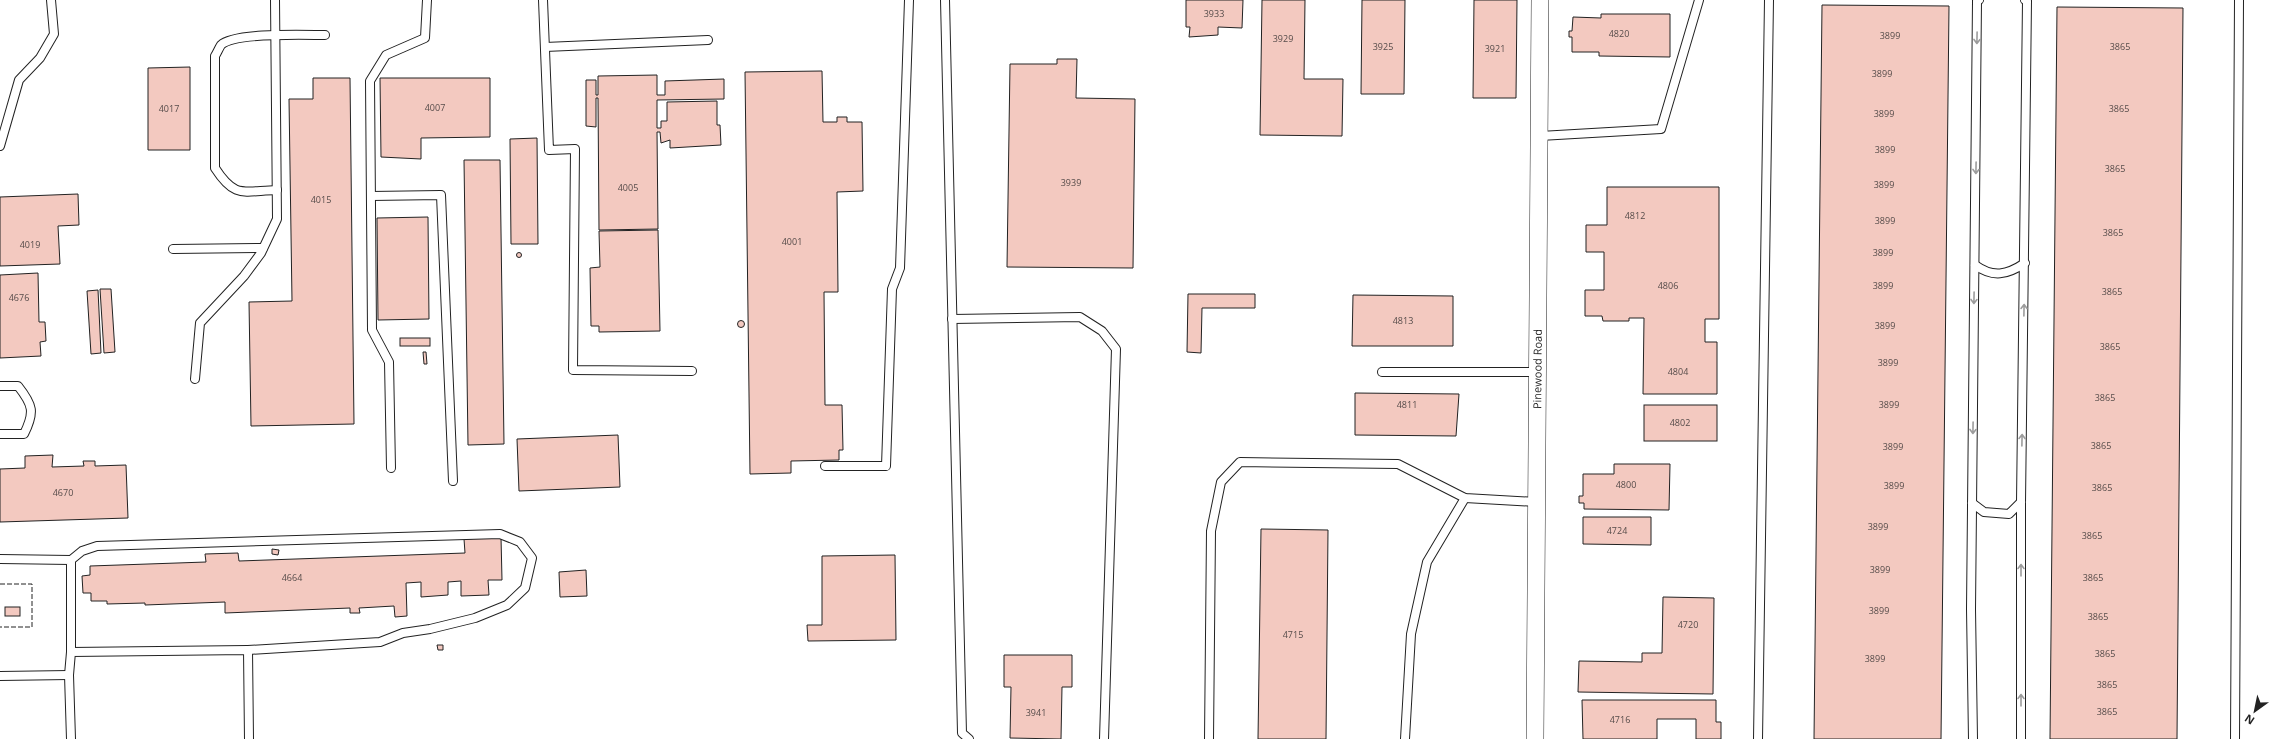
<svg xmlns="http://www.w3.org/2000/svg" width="2283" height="739" viewBox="0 0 2283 739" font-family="'Open Sans',sans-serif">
  <rect width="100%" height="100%" fill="#fff"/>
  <!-- building -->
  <g fill="#f3c9c0" stroke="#222">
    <path d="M1186,0H1243L1242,28L1218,27V35L1189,37L1190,27H1186Z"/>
    <path d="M1262,0H1305L1304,79H1343L1342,136L1260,135Z"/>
    <path d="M1362,0H1405L1404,94H1361Z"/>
    <path d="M1474,0H1517L1516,98H1473Z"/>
    <path d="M1822,5L1949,6L1941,739H1814Z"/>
    <path d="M2057,7L2183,8L2177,739H2050Z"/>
    <path d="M1601,14H1670V57L1599,56V52H1572V37H1569V31H1572L1573,17L1601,18Z"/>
    <path d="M1057,59H1077L1076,98L1135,99L1133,268L1007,267L1010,64H1057Z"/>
    <path d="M190,67V150H148V68Z"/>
    <path d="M822,71L823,122H837V117H847V122H862L863,191L837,192L838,292H824L825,405H842L843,450H839V460L791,461V473L750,474L745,72Z"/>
    <path d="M657,75V95H665V81L724,79V99L657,100V128H661V121H667V102L717,101V125H720L721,145L670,148V140L661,143L660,132H657L658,229L599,230L598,98H596V127L586,126V80H596V95H598V76Z"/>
    <path d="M313,78H350L354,424L251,426L249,302L292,301L289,99H313Z"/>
    <path d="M380,78H490V137L421,138V159L381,157Z"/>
    <path d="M537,138L538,244H511L510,139Z"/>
    <path d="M464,160H500L504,444L468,445Z"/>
    <path d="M1607,187H1719V319H1705V342H1717V394H1643L1644,318H1629V321H1603L1602,316H1585V290H1604V252H1586V225H1607Z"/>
    <path d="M78,194L79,225L58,226L60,264L0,266V197Z"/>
    <path d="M428,217L429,319L378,320L377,218Z"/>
    <path d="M658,230L660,331L599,332V326H591L590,268L600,267L599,231Z"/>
    <circle cx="519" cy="255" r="2.5"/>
    <path d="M38,273L39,322H45L46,341L40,342L41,356L0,358V275Z"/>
    <path d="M100,289H111L115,352L104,353Z"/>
    <path d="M98,290L101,353L91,354L87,291Z"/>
    <path d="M1188,294H1255V308H1202L1201,353L1187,352Z"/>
    <path d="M1353,295L1453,296V346H1352Z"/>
    <circle cx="741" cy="324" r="3.5"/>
    <rect x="400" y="338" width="30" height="8"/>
    <path d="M423,352H426L427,364H424Z"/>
    <path d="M1355,393L1459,394L1456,436L1355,435Z"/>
    <rect x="1644" y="405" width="73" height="36"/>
    <path d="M618,435L620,487L519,491L517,439Z"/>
    <path d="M53,455L52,467L84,466L83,461H95V466L126,465L128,518L0,522V469L25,468V456Z"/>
    <path d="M1614,464H1670L1669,510L1584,509V503H1579V496H1583V474H1614Z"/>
    <path d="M1583,517H1651V545L1583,544Z"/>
    <path d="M1261,529L1328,530L1326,739H1258Z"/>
    <path d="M501,537L502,580H488L489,595L461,596V581L448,582V595L421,597V582L406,583L407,616L395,617L394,606L359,608L360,613H350V608L225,613V602L145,605V603L107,604V601H91V593H83L82,576L90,575V566L206,562L205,554L238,553L239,561L465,553L464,539Z"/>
    <path d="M272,549L279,550L278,555L272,554Z"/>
    <path d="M895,555L896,640L808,641L807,625H822V556Z"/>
    <path d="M586,570L587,596L560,597L559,572Z"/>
    <path d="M1663,597L1714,598L1713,694L1578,692L1579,661L1642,662V653H1662Z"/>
    <rect x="5" y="607" width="15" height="9"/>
    <path d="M437,645H443V650H438Z"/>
    <path d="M1004,655H1072V687H1062L1061,739L1010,738L1011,687H1004Z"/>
    <path d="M1582,700H1716V722H1721V739H1696V719H1657V739H1583Z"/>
  </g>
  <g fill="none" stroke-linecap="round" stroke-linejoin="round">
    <!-- lane casing -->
    <g stroke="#222" stroke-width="10">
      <g id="lane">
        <path d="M543,0L549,150L575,149L573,370L692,371"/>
        <path d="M945,0L962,733L969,739"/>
        <path d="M545,47L708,40"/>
        <path d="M1540,136L1661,129L1699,0"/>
        <path d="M0,146L19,80L40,58L54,34L51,0"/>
        <path d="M277,190C243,191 235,199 215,168V56C217,53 219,48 221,45C234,32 306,35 325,35"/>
        <path d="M371,196L441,195L453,481"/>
        <path d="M173,249L263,248"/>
        <path d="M1975,265C1993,278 2007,275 2025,263"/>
        <path d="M952,319L1080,317L1102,331L1116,349L1104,739"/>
        <path d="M1382,372H1539"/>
        <path d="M195,379L200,323L244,276L261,253L277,219L275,0"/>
        <path d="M0,386H18C33,405 35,412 24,434H0"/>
        <path d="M825,466H886L892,289L900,268L909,0"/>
        <path d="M391,468L389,362L372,330L370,81L386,55L425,38L427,0"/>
        <path d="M1972,503L1984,512L2009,514L2021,502"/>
        <path d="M0,559L71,560V652"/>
        <path d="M71,560L82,551L97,546L500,534L520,542L532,558L525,588L507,605L475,618L430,629L403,633L380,642L248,650"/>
        <path d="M0,676L69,675"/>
        <path d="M71,739L69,675L71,652L248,650L249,739"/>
        <path d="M1209,739L1211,531L1221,482L1240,462L1398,464L1465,498L1537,502"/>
        <path d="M1405,739L1411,634L1427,562L1465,498"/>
        <path d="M1758,739L1769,0"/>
        <path d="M1973,739L1971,609L1977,1L1979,0"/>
        <path d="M2021,739V502L2027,1L2025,0"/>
        <path d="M2235,739L2239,0"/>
      </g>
    </g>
    <!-- street casing -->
    <g stroke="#222" stroke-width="18">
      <g id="street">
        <path id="s1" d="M1535,739L1540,0"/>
      </g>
    </g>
    <!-- lane -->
    <use href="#lane" stroke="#fff" stroke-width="8"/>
    <!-- street -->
    <use href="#street" stroke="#fff" stroke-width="17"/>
    <!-- fence -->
    <path stroke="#222" stroke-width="1" stroke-dasharray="5 2" stroke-linecap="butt" d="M0,584H32V627H0"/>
  </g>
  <!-- one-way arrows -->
  <defs><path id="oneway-shaft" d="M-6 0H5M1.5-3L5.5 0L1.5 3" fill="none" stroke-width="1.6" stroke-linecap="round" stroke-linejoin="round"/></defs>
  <g stroke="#9c9c9c">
    <use href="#oneway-shaft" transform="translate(1977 38) rotate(91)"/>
    <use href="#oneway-shaft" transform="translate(1976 168) rotate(91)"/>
    <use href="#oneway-shaft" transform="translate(1974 298) rotate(91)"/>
    <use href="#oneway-shaft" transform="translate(2024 310) rotate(-89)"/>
    <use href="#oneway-shaft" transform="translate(1973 428) rotate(91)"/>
    <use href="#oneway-shaft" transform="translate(2022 440) rotate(-89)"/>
    <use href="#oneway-shaft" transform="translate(2021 570) rotate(-90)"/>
    <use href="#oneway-shaft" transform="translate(2021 700) rotate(-90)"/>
  </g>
  <g text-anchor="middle" stroke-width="3" stroke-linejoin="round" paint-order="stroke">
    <!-- number labels -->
    <g font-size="9" fill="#564c4a">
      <text x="1214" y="17">3933</text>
      <text x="1619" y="37">4820</text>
      <text x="1890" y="39">3899</text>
      <text x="1283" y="42">3929</text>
      <text x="1383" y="50">3925</text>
      <text x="2120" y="50">3865</text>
      <text x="1495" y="52">3921</text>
      <text x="1882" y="77">3899</text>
      <text x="435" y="111">4007</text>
      <text x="169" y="112">4017</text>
      <text x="2119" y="112">3865</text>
      <text x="1884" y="117">3899</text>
      <text x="1885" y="153">3899</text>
      <text x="2115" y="172">3865</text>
      <text x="1071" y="186">3939</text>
      <text x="1884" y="188">3899</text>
      <text x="628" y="191">4005</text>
      <text x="321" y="203">4015</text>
      <text x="1635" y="219">4812</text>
      <text x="1885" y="224">3899</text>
      <text x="2113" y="236">3865</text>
      <text x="792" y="245">4001</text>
      <text x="30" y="248">4019</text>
      <text x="1883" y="256">3899</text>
      <text x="1668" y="289">4806</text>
      <text x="1883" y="289">3899</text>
      <text x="2112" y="295">3865</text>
      <text x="19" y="301">4676</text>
      <text x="1403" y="324">4813</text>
      <text x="1885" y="329">3899</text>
      <text x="2110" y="350">3865</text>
      <text x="1888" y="366">3899</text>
      <text x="1678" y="375">4804</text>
      <text x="2105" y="401">3865</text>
      <text x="1407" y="408">4811</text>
      <text x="1889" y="408">3899</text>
      <text x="1680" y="426">4802</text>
      <text x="2101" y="449">3865</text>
      <text x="1893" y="450">3899</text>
      <text x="1626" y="488">4800</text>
      <text x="1894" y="489">3899</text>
      <text x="2102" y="491">3865</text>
      <text x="63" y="496">4670</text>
      <text x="1878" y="530">3899</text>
      <text x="1617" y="534">4724</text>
      <text x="2092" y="539">3865</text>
      <text x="1880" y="573">3899</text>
      <text x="292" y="581">4664</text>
      <text x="2093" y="581">3865</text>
      <text x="1879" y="614">3899</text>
      <text x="2098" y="620">3865</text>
      <text x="1688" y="628">4720</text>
      <text x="1293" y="638">4715</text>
      <text x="2105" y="657">3865</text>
      <text x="1875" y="662">3899</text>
      <text x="2107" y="688">3865</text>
      <text x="2107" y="715">3865</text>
      <text x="1036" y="716">3941</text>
      <text x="1620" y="723">4716</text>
    </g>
    <!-- street labels -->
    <g font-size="11" fill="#222" stroke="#fff">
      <text dy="4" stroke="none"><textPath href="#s1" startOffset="370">Pinewood Road</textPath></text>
    </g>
  </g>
  <!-- north arrow -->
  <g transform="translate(2255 711) rotate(213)" stroke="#ffffff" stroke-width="3" paint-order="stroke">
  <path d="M0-3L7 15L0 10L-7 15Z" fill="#222222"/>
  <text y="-6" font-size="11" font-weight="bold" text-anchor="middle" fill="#222222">N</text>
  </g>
</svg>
